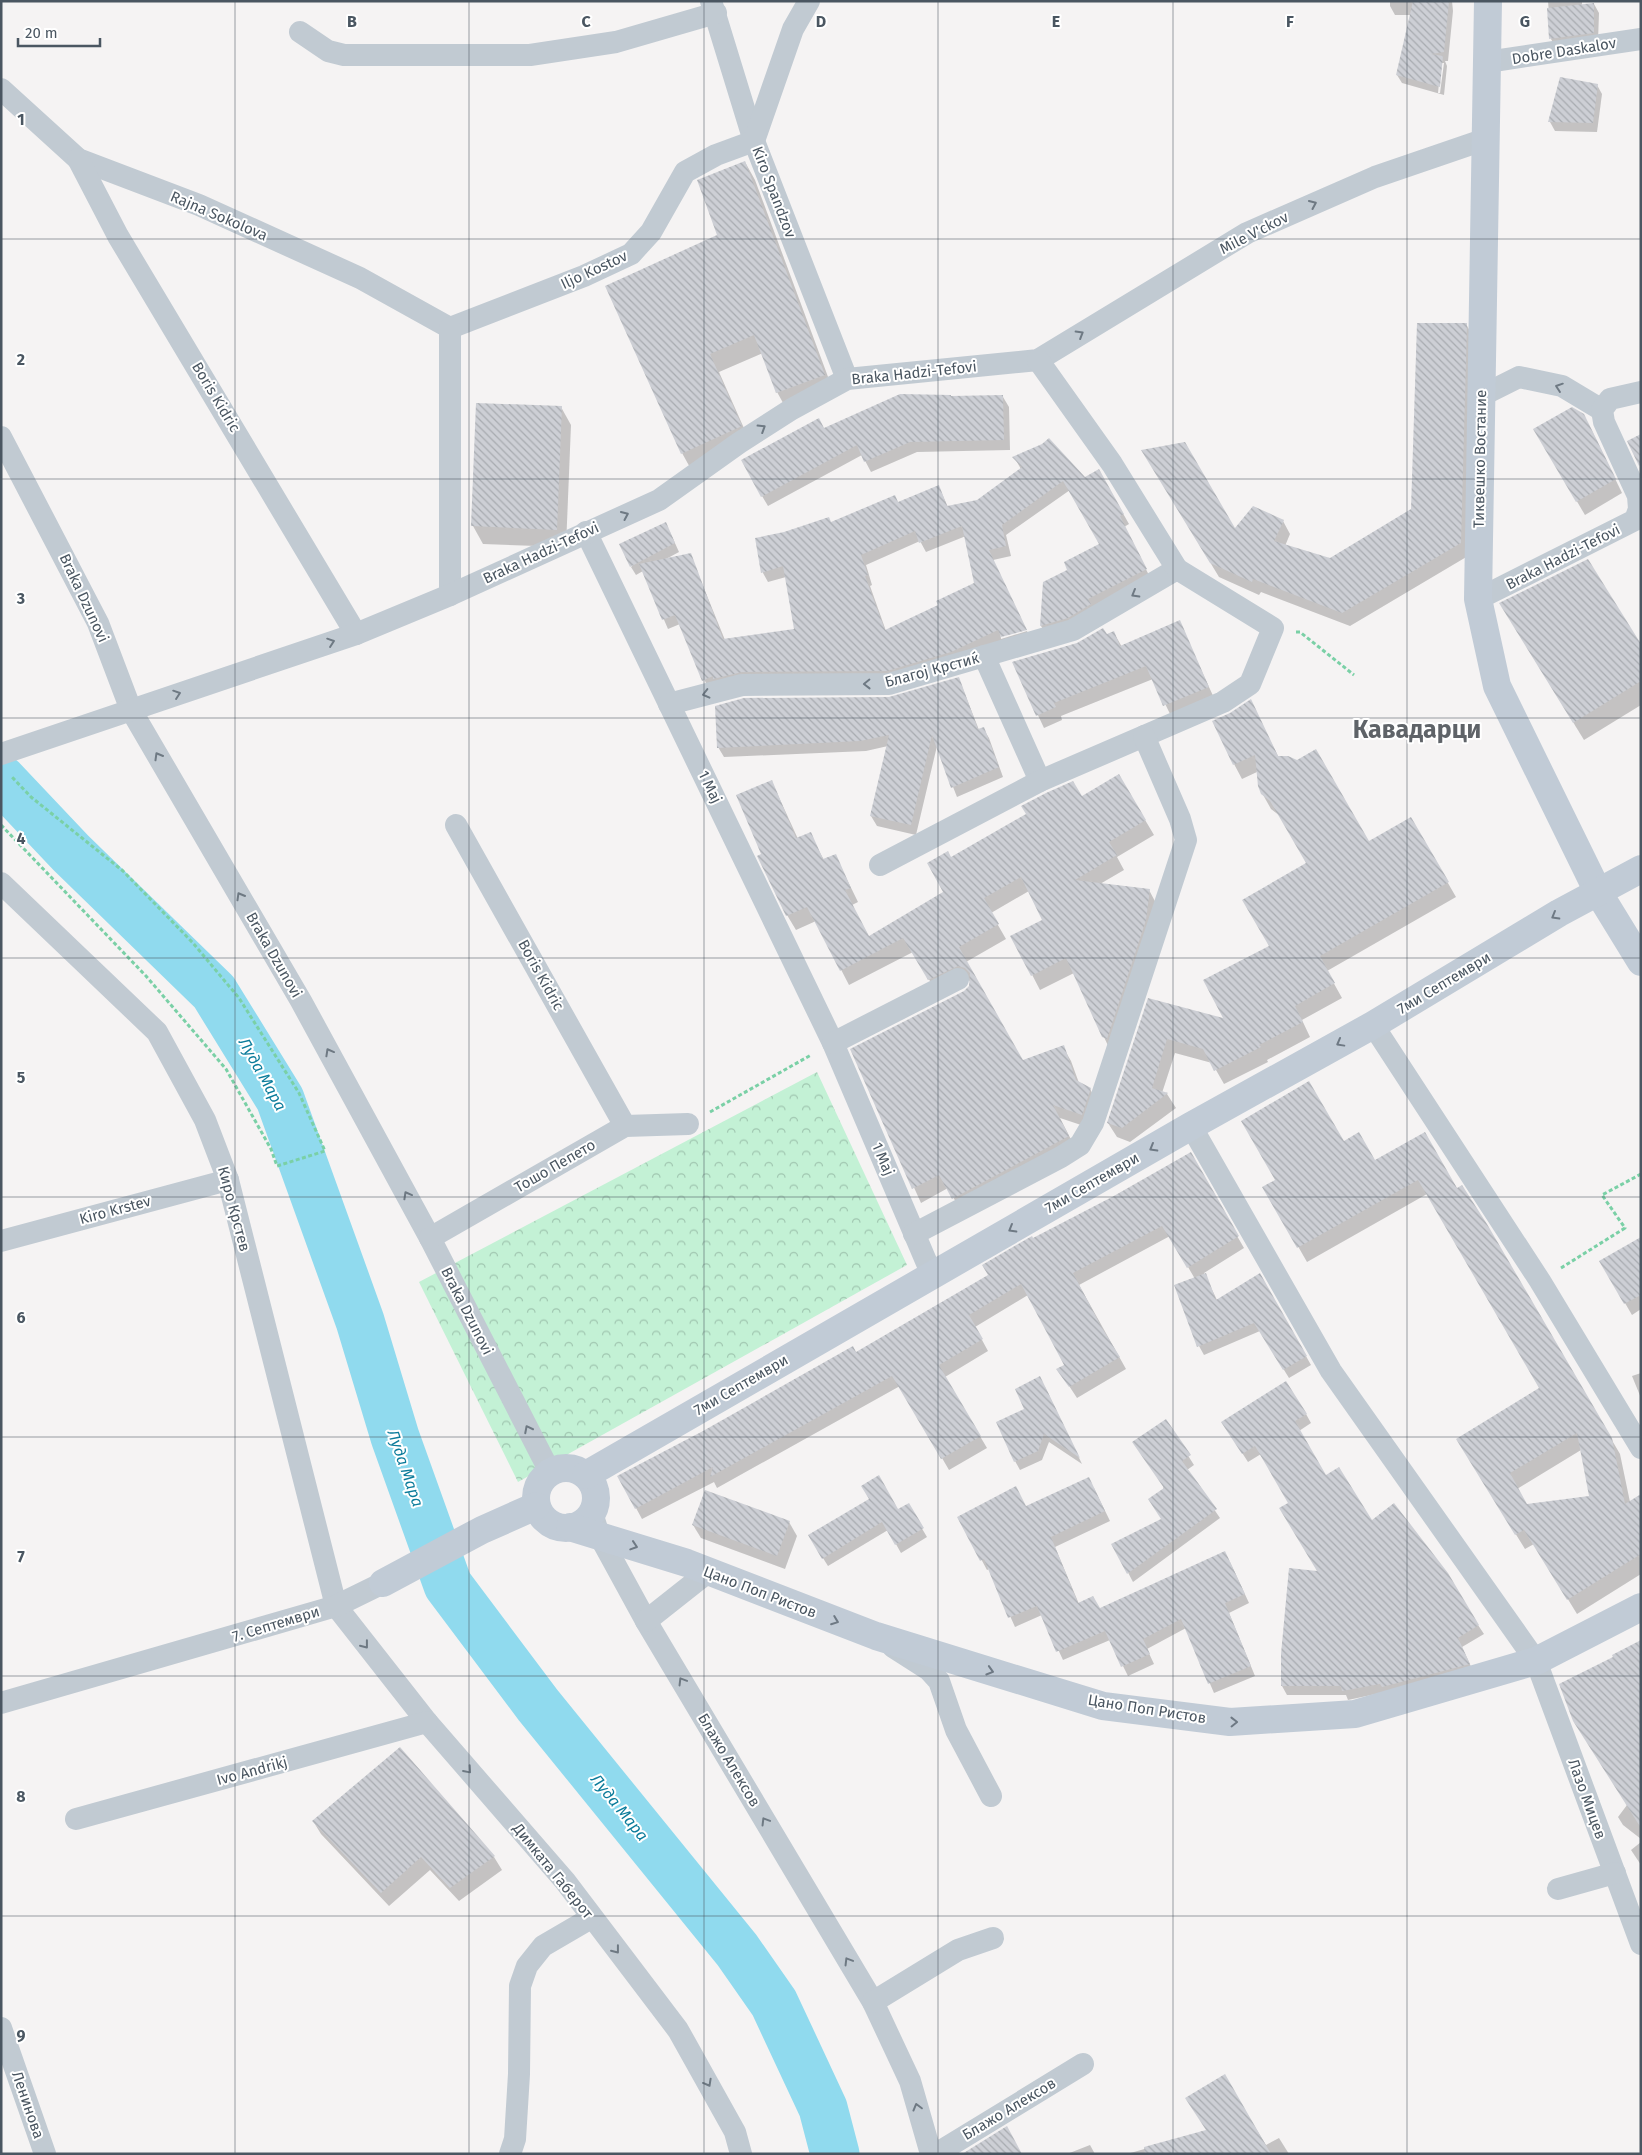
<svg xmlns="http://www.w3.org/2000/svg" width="1642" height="2155" viewBox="0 0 1642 2155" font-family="'Fira Sans',sans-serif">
  <defs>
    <pattern id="forest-crowns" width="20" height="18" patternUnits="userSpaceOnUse" patternTransform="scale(1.25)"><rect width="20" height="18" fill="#c3f1d5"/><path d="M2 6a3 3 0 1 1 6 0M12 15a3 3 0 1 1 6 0" fill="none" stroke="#a0c6b0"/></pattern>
    <pattern id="building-back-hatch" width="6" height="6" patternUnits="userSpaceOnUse" patternTransform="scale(1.25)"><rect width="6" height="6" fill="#cdcfd5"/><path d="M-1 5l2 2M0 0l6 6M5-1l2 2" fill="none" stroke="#a8abb0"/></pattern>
  </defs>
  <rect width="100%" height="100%" fill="#f5f3f3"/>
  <!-- forest -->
  <path fill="url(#forest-crowns)" d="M817,1072L907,1265L518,1482L419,1282Z"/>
  <!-- shadow -->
  <g fill="#0003" fill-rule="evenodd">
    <path d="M1390,1H1452L1453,11L1448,61H1445L1447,66L1444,95L1402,83L1397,75L1411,15H1395L1390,6ZM1441,63H1444L1440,93H1438Z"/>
    <path d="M1548,1H1582V5L1594,4L1599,13L1598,41L1556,48L1551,39Z"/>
    <path d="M1561,78L1597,85L1602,94L1597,132L1555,131L1550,122Z"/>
    <path d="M745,162L755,180L834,393L787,410L777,392L763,353L719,372L751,444L692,471L682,453L719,236Z"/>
    <path d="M1466,324L1474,338L1468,556L1350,626L1261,592L1259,595L1219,577L1143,451L1235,530L1283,521L1290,534L1285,546L1330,559L1412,509Z"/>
    <path d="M1003,397L1009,407L1010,450L917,452L871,472L862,455L768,506L762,496L824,429L951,398Z"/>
    <path d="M477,404L561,407L571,425L566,547L483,544L473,526Z"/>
    <path d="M1534,429H1591L1622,493L1585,515Z"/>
    <path d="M1014,457L1085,479L1099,471L1129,524L1124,527L1151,579L1047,635L1041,626L1044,583L1069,570L1101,545L1070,490L1006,535L1011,556L993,560L1001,639L1027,631L1031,640L893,680L709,690L680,624L668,629L643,571L636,575L631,567L670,532L679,552L666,559L690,554L725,640L796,630L786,577L768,582L763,573L756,539L831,523L898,503L939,487L948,507L977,501L1021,469ZM966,536L975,584L939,606L886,631L870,586L872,585L866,565L920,541L926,552Z"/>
    <path d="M1511,621L1641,647V705L1584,740Z"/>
    <path d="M1179,622L1215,700L1172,718L1153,679L1061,716L1062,720L1044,728L1013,662L1114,633L1122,647Z"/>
    <path d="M959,679L979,730L983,728L989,738L1003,777L957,797L937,746L916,835L877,826L871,816L888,746L866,751L724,757L718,747Z"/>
    <path d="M1250,701L1279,758L1368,843L1411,819L1456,897L1327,971L1342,998L1302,1020L1310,1037L1267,1060L1268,1062L1224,1084L1212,1063L1175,1053L1162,1093L1167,1094L1176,1108L1130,1142L1117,1137L1108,1123L1149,999L1226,1020L1271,946L1308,864L1280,816L1271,809L1262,793L1257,772L1242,779L1234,764L1231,714Z"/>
    <path d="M1119,776L1154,835L1117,857L1124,870L1100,884L1149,890L1157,905L1111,1052L1074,973L1040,990L1012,936L1043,920L1029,891L991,913L1006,939L966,962L1022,1061L1063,1047L1071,1061L1079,1083L1090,1089L1098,1104L1090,1128L1060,1118L1077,1151L962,1213L948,1188L921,1203L852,1050L965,992L970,986L971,982L968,980L937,993L913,952L849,985L816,921L796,930L787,915L763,855L772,782L798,839L810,834L824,860L835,855L858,902L852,905L869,937L945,892L951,859L1081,798Z"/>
    <path d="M1344,1142L1374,1162L1456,1190L1486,1225L1620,1454L1630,1502L1641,1509V1574L1577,1614L1534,1544L1525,1549L1466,1454L1541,1389L1427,1194L1307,1262L1264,1187ZM1581,1450L1591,1497L1527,1506L1517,1489Z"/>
    <path d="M1190,1154L1244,1248L1204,1273L1217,1300L1260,1275L1311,1365L1289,1378L1260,1331L1204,1355L1199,1346L1195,1279L1170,1236L1079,1285L1126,1369L1077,1398L1058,1369L1066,1366L1028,1295L975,1327L988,1351L945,1377L987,1448L949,1470L900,1386L717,1488L714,1482L642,1519L636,1508L856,1354L989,1276L1033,1240L1113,1199Z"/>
    <path d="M1641,1238V1309L1632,1315L1601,1262Z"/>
    <path d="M1641,1373V1398L1632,1376Z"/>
    <path d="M1045,1387L1082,1464L1049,1442L1042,1460L1020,1470L1015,1461L1026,1410Z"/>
    <path d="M1306,1414L1311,1423L1299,1431L1326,1477L1478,1625L1484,1634L1462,1647L1474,1673L1348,1700L1346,1695H1287L1282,1686V1654L1319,1572L1290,1503L1261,1454L1248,1462L1228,1431Z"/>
    <path d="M1166,1421L1194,1465L1187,1470L1220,1518L1133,1582L1113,1544L1162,1520Z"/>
    <path d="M1094,1488L1110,1521L1055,1547L1079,1604L1100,1609L1230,1562L1249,1603L1229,1613L1255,1676L1214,1693L1186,1628L1147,1649L1154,1664L1128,1676L1110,1640L1063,1660L1042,1615L1015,1627L989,1569L987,1570L959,1518L1026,1508Z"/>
    <path d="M908,1505L927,1537L901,1553L888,1530L828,1566L809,1536L898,1511Z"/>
    <path d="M789,1522L797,1536L785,1569L701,1538L693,1525Z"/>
    <path d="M1641,1725V1839L1623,1825L1618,1817L1627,1805Z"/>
    <path d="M399,1749L494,1857L502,1870L459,1901L430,1870L389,1906L321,1834L313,1821Z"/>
    <path d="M1641,1842V1865L1631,1850Z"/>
    <path d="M1224,2076L1266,2145L1279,2138L1289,2154H1127L1207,2131Z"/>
    <path d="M1090,2145L1095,2154H1067Z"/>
  </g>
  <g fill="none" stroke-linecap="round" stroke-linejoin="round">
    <!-- river -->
    <path stroke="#90daee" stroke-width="49" d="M1,779L71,853L214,992L280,1099L360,1321L395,1437L448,1585L538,1705L737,1950L774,2003L823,2108L835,2154"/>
  </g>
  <!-- building -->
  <g fill="url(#building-back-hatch)" fill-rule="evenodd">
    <path d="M1413,1H1449L1444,52L1431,54L1443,56L1440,87L1396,75Z"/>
    <path d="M1594,3V33L1549,39L1547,8Z"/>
    <path d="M1560,77L1598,84L1593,123L1548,122Z"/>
    <path d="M745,161L825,375L776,393L754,335L710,354L742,426L681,454L605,286L717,235L697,180Z"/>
    <path d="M1417,323H1467L1461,543L1342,613L1253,579L1252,582L1210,563L1141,450L1185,442L1235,528L1253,506L1284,520L1274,541L1330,558L1411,509Z"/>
    <path d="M900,394L951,395V396L1003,395L1004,440L910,442L864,462L857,445L761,497L741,460L819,418L824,428Z"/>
    <path d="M476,403L562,406L557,530L471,526Z"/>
    <path d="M1572,407L1584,414L1616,479L1576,502L1533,429Z"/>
    <path d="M1641,434V464L1639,466L1627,441Z"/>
    <path d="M1049,438L1085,477L1099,469L1124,514L1120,516L1147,569L1088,599L1091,604L1068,618L1040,626L1043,582L1067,570L1064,562L1099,544L1063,481L1002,525L1006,546L989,550L1027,630L1001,637L998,630L951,652L887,671L742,672L713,679V676L702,681L675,615L662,620L639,564L691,553L723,639L794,629L783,566L761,573L755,538L784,532L829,517L831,522L895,495L898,502L939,485L947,506L977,500L1022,467L1012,457L1042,444ZM962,526L974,583L936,601L938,605L885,630L865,576L868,575L861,555L915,531L919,543Z"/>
    <path d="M666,522L675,543L630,567L619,544Z"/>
    <path d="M1588,559L1641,644V681L1573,723L1499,603Z"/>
    <path d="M1180,620L1209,687L1163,706L1146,666L1054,703L1056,707L1036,716L1012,662L1077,643L1103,628L1107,634L1114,631L1120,646Z"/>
    <path d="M959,677L978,729L984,727L999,767L951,788L932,735L911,825L870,816L889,735L860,741L717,748L715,706L744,698L889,697Z"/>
    <path d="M1251,699L1278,756H1288L1297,760L1316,749L1369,841L1411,817L1449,882L1320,956L1335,983L1295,1006L1303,1022L1259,1045L1261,1047L1214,1071L1203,1049L1167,1039L1152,1088L1168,1093L1122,1128L1107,1123L1148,998L1223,1018L1203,980L1269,946L1242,900L1306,863L1270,801L1261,794L1258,786L1255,755L1233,765L1212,721L1230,713Z"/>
    <path d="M1119,774L1146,820L1109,842L1117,855L1075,880L1150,889L1146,920L1107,1039L1102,1037L1066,958L1031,976L1010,936L1042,920L1021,877L984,898L999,924L959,947L1023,1060L1064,1045L1076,1080L1091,1088L1082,1115L1053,1105L1069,1136L952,1199L939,1175L912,1189L850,1049L964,991L969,986L970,973L965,968L958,966L928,980L903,938L840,971L807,907L786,916L757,856L761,854L736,795L772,780L796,838L811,832L823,859L836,854L851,888L845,890L869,936L943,892L927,863L948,851L951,857L1026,814L1021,806L1046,793L1073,781L1082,796Z"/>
    <path d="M1309,1081L1344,1141L1359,1132L1375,1160L1425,1132L1457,1188L1462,1185L1487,1224L1612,1438L1625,1504L1641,1494V1554L1567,1600L1524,1530L1515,1535L1456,1439L1539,1388L1418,1180L1297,1248L1262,1187L1275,1180L1241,1121ZM1577,1433L1589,1496L1527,1504L1510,1473Z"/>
    <path d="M1191,1152L1239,1236L1187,1268L1162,1226L1073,1273L1102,1328L1120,1357L1069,1387L1056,1369L1064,1365L1021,1284L969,1315L983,1339L939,1365L981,1436L941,1459L892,1376L710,1477L713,1467L635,1509L617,1476L703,1431L853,1346L856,1352L988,1275L982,1265L1032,1236L1033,1238L1112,1197Z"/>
    <path d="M1641,1237V1295L1624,1304L1599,1261Z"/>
    <path d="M1206,1273L1216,1300L1260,1273L1307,1356L1283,1370L1254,1323L1197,1347L1174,1285Z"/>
    <path d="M1040,1376L1080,1458L1044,1434L1038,1451L1014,1462L996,1422L1024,1409L1015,1389Z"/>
    <path d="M1286,1381L1307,1414L1295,1421L1326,1475L1339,1467L1372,1520L1394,1503L1448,1573L1479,1625L1458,1638L1470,1664L1382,1687L1380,1684L1342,1691L1341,1686H1281V1654L1289,1568L1317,1571L1279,1508L1288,1503L1255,1446L1242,1454L1221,1422Z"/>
    <path d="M1166,1419L1191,1455L1182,1461L1217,1509L1127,1574L1111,1544L1161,1519L1148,1499L1164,1488L1132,1442Z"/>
    <path d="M879,1475L898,1509L909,1503L924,1528L895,1545L882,1522L822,1559L808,1535L869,1499L861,1486Z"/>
    <path d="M1089,1477L1105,1511L1051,1537L1078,1603L1093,1596L1100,1608L1225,1551L1245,1594L1225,1603L1251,1666L1208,1684L1181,1619L1143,1639L1150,1654L1121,1667L1105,1631L1056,1652L1037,1606L1008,1618L984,1559L980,1561L957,1517L1016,1486L1026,1506Z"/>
    <path d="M705,1490L790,1521L777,1556L692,1525Z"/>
    <path d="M1641,1640V1828L1573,1721L1559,1684L1613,1657L1612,1655Z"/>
    <path d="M400,1747L495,1856L450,1888L421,1857L381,1893L312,1821Z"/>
    <path d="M1225,2074L1271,2154H1145L1144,2147L1206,2130L1185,2098Z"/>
    <path d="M1007,2126L1022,2154H962Z"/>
  </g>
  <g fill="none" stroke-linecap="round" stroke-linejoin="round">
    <!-- path -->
    <g stroke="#7ad0a6" stroke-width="3" stroke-dasharray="4 2.5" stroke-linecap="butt">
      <path d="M1296,632H1300L1354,675"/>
      <path d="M1,825L146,976L226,1069L271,1149L277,1166L325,1151L299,1093L239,998L193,943L123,871L31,797L11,776"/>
      <path d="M710,1112L811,1055"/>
      <path d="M1561,1268L1625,1228L1602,1195L1641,1174"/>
    </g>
    <!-- street -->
    <g stroke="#c1cad2" stroke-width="22">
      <path d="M711,1L754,141L847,379"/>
      <path d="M300,32L328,51L344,55H530L616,42L716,13"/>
      <path d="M1487,62L1641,39"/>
      <path d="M1,89L78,159L199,205L360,278L450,328"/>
      <path d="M78,159L118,236L356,634"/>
      <path d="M450,328L584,276L631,254L651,232L685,172L716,155L754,141L793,29L809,1"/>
      <path d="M450,328V595"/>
      <path d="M1481,396L1519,377L1562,386L1602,410"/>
      <path d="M1,437L98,623L131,710L301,1001L430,1238L550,1472"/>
      <path d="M586,532L833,1043L932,1275"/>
      <path d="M1478,599L1635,520L1639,509L1638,496L1604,422L1602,410L1610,399L1641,392"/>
      <path d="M984,656L1040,781"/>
      <path d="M669,704L742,685L889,684L1073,630L1177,569"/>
      <path d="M1,754L356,634L450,595L659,500L739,443L792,409L847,379L1038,360L1247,233L1375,177L1486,139"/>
      <path d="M456,825L625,1126"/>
      <path d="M880,865L1040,781L1223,702L1250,684L1273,628L1177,569L1112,464L1038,360"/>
      <path d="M1,883L157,1032L205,1120L228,1180L336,1606L427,1722L565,1881L678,2030L735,2132L741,2154"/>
      <path d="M1373,1025L1540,1281L1641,1448"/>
      <path d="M833,1043L958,979"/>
      <path d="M1191,1126L1331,1371L1536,1661L1641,1944"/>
      <path d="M914,1234L1061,1157L1080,1145L1093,1123L1186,840L1180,819L1144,736"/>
      <path d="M430,1238L625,1126L688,1124"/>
      <path d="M1,1241L228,1180"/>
      <path d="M592,1513L599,1535L646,1621L873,2002L910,2081L931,2154"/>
      <path d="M646,1621L708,1572"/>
      <path d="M893,1647L929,1670L939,1681L956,1730L991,1796"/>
      <path d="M1,1703L336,1606L383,1583"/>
      <path d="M76,1819L427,1722"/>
      <path d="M1558,1889L1615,1873"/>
      <path d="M873,2002L958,1950L993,1938"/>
      <path d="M1,2028L45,2154"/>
      <path d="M510,2154L515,2139L519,2074L520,1986L527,1966L543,1946L591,1918"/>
      <path d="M936,2154L1083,2064"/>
    </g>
    <!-- secondary -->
    <g stroke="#c1cbd6" stroke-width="28">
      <path d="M1488,1L1478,599L1497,686L1598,892L1641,962"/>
      <circle cx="566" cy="1498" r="30"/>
      <path d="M586,1475L1191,1126L1373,1025L1559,913L1641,869"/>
      <path d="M570,1527L687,1563L876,1636L1103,1706L1230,1722L1355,1714L1536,1661L1641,1607"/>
      <path d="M383,1583L482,1530L536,1506"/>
    </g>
  </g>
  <!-- one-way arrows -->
  <defs><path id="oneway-chevron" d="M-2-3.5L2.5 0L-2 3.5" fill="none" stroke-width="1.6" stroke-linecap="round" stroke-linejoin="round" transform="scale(1.25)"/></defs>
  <g stroke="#6e7983">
    <use href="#oneway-chevron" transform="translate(1313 204) rotate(-24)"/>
    <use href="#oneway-chevron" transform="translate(1080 334) rotate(-31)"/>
    <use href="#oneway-chevron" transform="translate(1559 387) rotate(-161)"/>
    <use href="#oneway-chevron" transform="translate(762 428) rotate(-32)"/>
    <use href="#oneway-chevron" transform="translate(625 515) rotate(-24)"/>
    <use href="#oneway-chevron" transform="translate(1135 594) rotate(150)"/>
    <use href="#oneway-chevron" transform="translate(331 642) rotate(-19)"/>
    <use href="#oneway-chevron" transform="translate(867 684) rotate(179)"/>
    <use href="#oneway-chevron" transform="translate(177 694) rotate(-19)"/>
    <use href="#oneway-chevron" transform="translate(706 694) rotate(166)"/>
    <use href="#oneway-chevron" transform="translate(158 756) rotate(-120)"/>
    <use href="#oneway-chevron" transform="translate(240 896) rotate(-120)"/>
    <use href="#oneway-chevron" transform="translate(329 1052) rotate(-119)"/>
    <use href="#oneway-chevron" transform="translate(407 1195) rotate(-119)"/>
    <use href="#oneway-chevron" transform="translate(528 1429) rotate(-117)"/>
    <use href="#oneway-chevron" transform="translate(365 1645) rotate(52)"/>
    <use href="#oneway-chevron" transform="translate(682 1681) rotate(-121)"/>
    <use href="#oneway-chevron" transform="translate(468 1770) rotate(49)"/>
    <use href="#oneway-chevron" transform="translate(765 1821) rotate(-121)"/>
    <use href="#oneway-chevron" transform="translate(616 1950) rotate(52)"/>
    <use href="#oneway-chevron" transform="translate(848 1961) rotate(-121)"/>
    <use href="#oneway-chevron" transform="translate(708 2083) rotate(61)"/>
    <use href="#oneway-chevron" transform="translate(917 2107) rotate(-105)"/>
  </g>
  <g stroke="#6e7984">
    <use href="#oneway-chevron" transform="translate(1555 916) rotate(150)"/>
    <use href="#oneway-chevron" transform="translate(1340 1043) rotate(151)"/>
    <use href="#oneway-chevron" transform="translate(1153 1148) rotate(150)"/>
    <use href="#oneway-chevron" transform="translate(1012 1229) rotate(150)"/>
    <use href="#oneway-chevron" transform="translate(634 1546) rotate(18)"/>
    <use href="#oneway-chevron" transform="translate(835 1621) rotate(21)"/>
    <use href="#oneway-chevron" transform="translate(990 1671) rotate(17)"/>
    <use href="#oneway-chevron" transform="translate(1234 1722) rotate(-1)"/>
  </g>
  <!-- grid -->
  <path fill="none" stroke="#4a5661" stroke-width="1" stroke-opacity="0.55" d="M235,1V2154M469,1V2154M704,1V2154M938,1V2154M1173,1V2154M1407,1V2154M1,239H1641M1,479H1641M1,718H1641M1,958H1641M1,1197H1641M1,1437H1641M1,1676H1641M1,1916H1641"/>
  <g text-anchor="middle" stroke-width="4" stroke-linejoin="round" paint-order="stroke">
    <!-- street labels -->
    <g font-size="15" fill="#4a5661" stroke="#fff">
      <text transform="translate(1564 51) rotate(-9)" y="5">Dobre Daskalov</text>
      <text transform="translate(774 192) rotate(69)" y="5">Kiro Spandzov</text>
      <text transform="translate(219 216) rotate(23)" y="5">Rajna Sokolova</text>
      <text transform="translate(1254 233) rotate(-27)" y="5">Mile V'ckov</text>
      <text transform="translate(594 270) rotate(-25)" y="5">Iljo Kostov</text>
      <text transform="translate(914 373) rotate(-6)" y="5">Braka Hadzi-Tefovi</text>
      <text transform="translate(216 397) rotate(59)" y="5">Boris Kidric</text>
      <text transform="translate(1480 459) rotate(-89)" y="5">Тиквешко Востание</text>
      <text transform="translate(541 553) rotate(-25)" y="5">Braka Hadzi-Tefovi</text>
      <text transform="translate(1563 557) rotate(-27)" y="5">Braka Hadzi-Tefovi</text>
      <text transform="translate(84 598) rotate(65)" y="5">Braka Dzunovi</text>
      <text transform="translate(932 670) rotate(-15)" y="5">Благој Крстиќ</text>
      <text transform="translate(710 787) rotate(64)" y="5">1 Maj</text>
      <text transform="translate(274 955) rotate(60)" y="5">Braka Dzunovi</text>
      <text transform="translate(541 975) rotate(61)" y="5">Boris Kidric</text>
      <text transform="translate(1444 983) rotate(-31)" y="5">7ми Септември</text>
      <text transform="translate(883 1159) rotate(67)" y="5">1 Maj</text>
      <text transform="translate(555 1166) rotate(-30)" y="5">Тошо Пепето</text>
      <text transform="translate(1092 1183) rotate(-30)" y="5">7ми Септември</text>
      <text transform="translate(234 1209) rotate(75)" y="5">Киро Крстев</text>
      <text transform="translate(115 1210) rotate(-15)" y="5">Kiro Krstev</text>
      <text transform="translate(467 1311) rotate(63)" y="5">Braka Dzunovi</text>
      <text transform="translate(741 1385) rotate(-30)" y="5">7ми Септември</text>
      <text transform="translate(760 1592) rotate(21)" y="5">Цано Поп Ристов</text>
      <text transform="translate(276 1624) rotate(-17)" y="5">7. Септември</text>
      <text transform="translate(1147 1709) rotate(9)" y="5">Цано Поп Ристов</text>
      <text transform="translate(729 1760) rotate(59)" y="5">Блажо Алексов</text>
      <text transform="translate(252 1771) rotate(-15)" y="5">Ivo Andrikj</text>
      <text transform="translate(1587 1799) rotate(70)" y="5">Лазо Мицев</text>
      <text transform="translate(553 1871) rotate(51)" y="5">Димката Габерот</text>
      <text transform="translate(28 2105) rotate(71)" y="5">Ленинова</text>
      <text transform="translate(1009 2109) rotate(-31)" y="5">Блажо Алексов</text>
    </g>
    <!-- water labels -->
    <g font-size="16" font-style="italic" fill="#0c7c9b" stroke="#fff">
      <text transform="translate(263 1074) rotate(61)" y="6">Луда Мара</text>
      <text transform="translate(406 1468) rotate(71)" y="6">Луда Мара</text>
      <text transform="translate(620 1807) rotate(51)" y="6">Луда Мара</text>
    </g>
    <!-- town labels -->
    <g font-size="25" font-weight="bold" fill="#5f6368" stroke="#fff">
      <text x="1417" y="738">Кавадарци</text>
    </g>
  </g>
  <g font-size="16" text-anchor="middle" font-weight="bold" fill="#4a5661" stroke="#fff" stroke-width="4" stroke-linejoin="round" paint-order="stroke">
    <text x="352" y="27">B</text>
    <text x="586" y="27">C</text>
    <text x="821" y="27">D</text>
    <text x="1056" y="27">E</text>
    <text x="1290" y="27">F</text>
    <text x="1525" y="27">G</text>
    <text x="21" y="125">1</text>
    <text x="21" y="365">2</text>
    <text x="21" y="604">3</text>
    <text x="21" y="844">4</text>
    <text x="21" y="1083">5</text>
    <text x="21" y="1323">6</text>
    <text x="21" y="1562">7</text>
    <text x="21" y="1802">8</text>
    <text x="21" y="2041">9</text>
  </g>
  <!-- border -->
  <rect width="1642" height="2155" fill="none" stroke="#4a5661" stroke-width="5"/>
  <!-- scale -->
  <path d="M18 38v8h82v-8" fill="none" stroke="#4a5661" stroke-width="2.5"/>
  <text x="25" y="38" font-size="15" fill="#4a5661" stroke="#ffffff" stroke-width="4" paint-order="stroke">20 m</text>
</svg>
